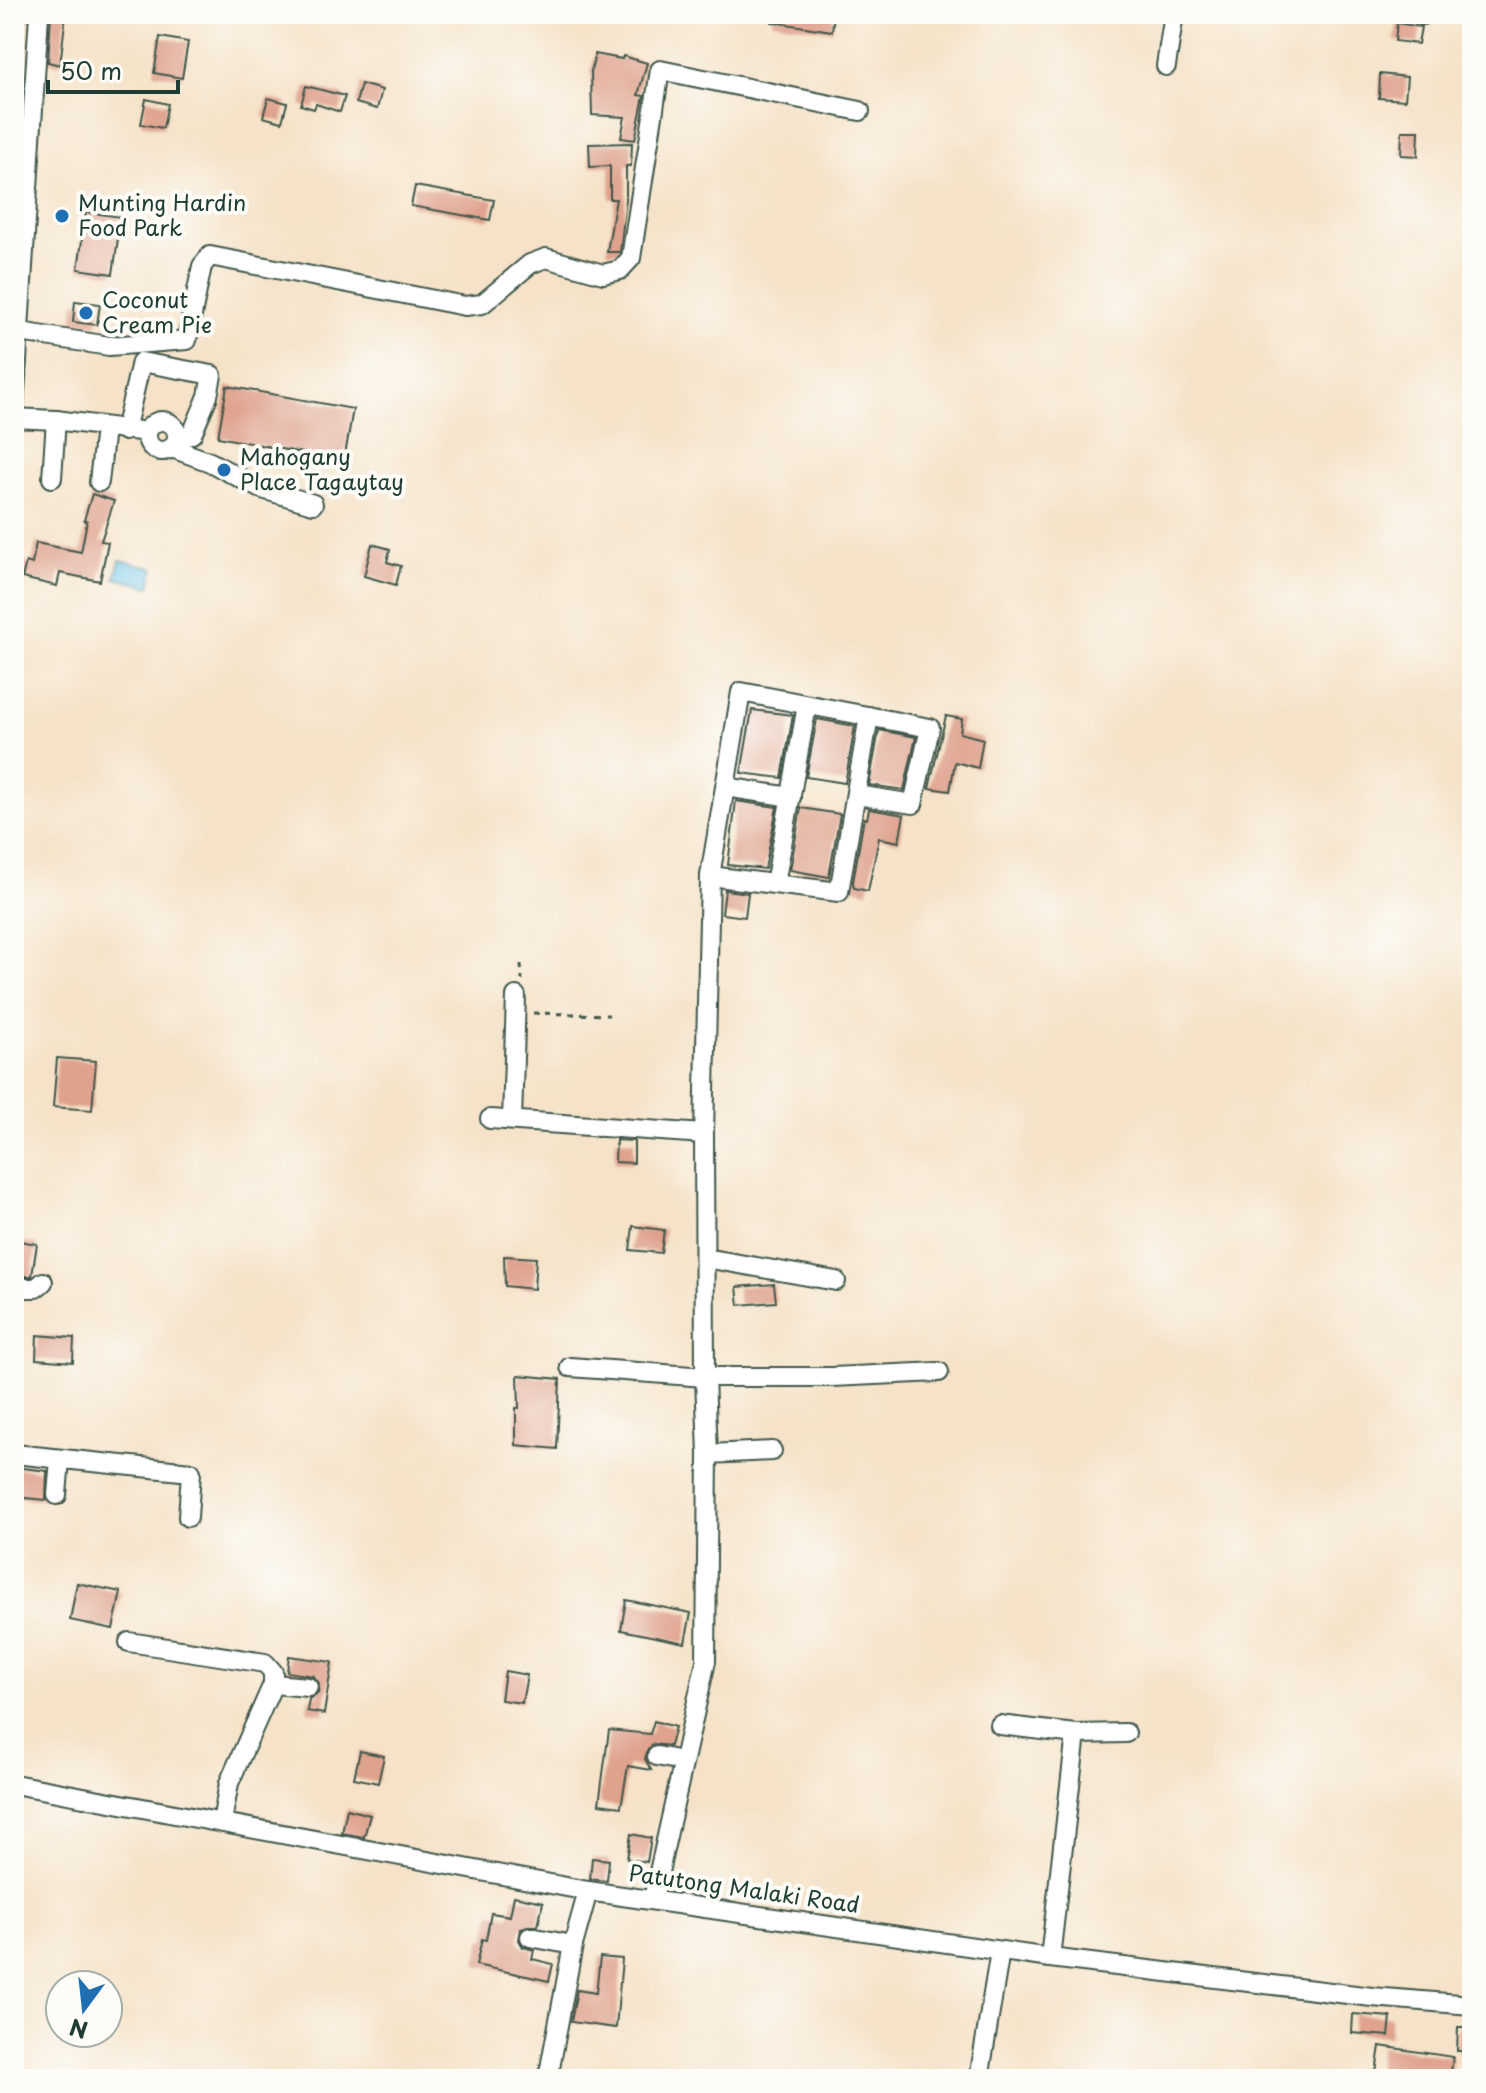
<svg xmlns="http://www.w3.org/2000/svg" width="1486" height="2093" viewBox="0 0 1486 2093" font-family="'Playpen Sans',sans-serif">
  <rect width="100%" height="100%" fill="#fdfcf7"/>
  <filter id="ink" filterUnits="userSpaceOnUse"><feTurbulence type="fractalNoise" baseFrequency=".0125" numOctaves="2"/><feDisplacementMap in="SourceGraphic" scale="16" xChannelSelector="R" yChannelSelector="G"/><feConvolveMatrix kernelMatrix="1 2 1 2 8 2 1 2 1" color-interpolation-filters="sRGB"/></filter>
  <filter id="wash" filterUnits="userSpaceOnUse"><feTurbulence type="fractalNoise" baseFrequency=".006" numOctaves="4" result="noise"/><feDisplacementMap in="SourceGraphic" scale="32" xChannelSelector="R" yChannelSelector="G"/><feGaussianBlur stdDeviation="1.8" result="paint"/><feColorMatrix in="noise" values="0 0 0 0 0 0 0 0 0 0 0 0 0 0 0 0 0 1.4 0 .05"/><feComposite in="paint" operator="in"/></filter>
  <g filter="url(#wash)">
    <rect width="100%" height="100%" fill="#f5e2c8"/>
    <!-- water -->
    <path fill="#6ac3e8" stroke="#44808e" stroke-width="2" d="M120,560L154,568L150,587L115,578Z"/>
    <g id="blocks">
      <!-- building -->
      <g fill="#dfa28d">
        <path d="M51,14H66L60,65L48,62Z"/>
        <path d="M773,14H834L832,31L772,22Z"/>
        <path d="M1397,23L1421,27L1418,44L1395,41Z"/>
        <path d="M160,37L188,42L182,78L154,73Z"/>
        <path d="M595,54L622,59L623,56L647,63L638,95L644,96L635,140L621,138L625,117L592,115L591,71Z"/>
        <path d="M1380,74L1407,77L1405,100L1379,98Z"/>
        <path d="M361,84L382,90L377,109L356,103Z"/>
        <path d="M306,86L345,96L340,112L316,104L314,109L301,105Z"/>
        <path d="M268,98L287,103L282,122L263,117Z"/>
        <path d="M146,99L168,104L163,128L141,124Z"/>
        <path d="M1402,131H1419L1418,156L1401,155Z"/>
        <path d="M632,143L631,166H626V199L620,252H607L616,199H610V166L590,167L589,144Z"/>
        <path d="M415,186L494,200L490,220L411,206Z"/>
        <path d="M86,212L121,217L113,274L78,269Z"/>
        <path d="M75,301L100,304L97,325L73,322Z"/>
        <path d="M227,386L353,409L344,461L218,437Z"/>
        <path d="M92,494L114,501L101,541L108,542L100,581L60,573L57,586L22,578L26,562L32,564L36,543L81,552L87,521L84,520Z"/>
        <path d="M372,544L390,549L387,562L401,566L396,585L364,576Z"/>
        <path d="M752,710L793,715L782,778L741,773Z"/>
        <path d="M946,716L962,719L960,733L983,739L978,768L955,762L950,791L929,788Z"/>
        <path d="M817,719L855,726L845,783L806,777Z"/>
        <path d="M879,730L916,737L904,790L869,785Z"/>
        <path d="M736,801L777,807L765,869L728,865Z"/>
        <path d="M801,808L840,814L829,877L790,870Z"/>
        <path d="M869,809L904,815L899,842L879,838L868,891L854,888L853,882L864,818L867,819Z"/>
        <path d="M725,890L748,893L745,917L722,914Z"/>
        <path d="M57,1058L96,1061L92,1110L53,1107Z"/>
        <path d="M616,1140L634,1141V1163L615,1162Z"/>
        <path d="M633,1226L664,1230L661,1253L630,1250Z"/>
        <path d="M14,1240L37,1244L32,1276H14Z"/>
        <path d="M504,1256L536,1258L534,1289L505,1286Z"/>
        <path d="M774,1284L776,1302L739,1305L737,1287Z"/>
        <path d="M37,1335L74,1338L73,1362L36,1359Z"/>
        <path d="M518,1375L560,1379L557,1449L516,1445V1408H519Z"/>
        <path d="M14,1467L47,1471L46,1500L14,1497Z"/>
        <path d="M77,1583L121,1592L113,1629L70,1620Z"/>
        <path d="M626,1600L691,1613L685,1643L621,1630Z"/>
        <path d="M289,1656L332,1662L324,1714L307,1711L309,1699L318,1693L319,1683L313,1676L287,1672Z"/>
        <path d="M505,1671L527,1675L522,1703L501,1700Z"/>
        <path d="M654,1721L675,1727L670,1746L654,1744L648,1749L645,1759L651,1770L628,1766L621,1807L599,1804L609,1730L650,1734Z"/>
        <path d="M360,1751L384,1756L378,1783L354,1778Z"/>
        <path d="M347,1809L370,1815L364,1837L342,1833Z"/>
        <path d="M631,1834L651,1838L647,1862L627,1859Z"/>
        <path d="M592,1858L609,1860L607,1881L590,1879Z"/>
        <path d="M514,1896L543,1902L538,1926H527L521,1929L519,1940L523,1947L534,1950L532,1959L553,1964L549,1981L476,1965L482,1939L486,1940L491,1913L510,1916Z"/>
        <path d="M600,1957L622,1959L616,2028L571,2022L577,1990L596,1993Z"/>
        <path d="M1353,2014L1391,2017L1389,2036L1352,2033Z"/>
        <path d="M1458,2027H1472V2051H1457Z"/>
        <path d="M1380,2046L1453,2057L1450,2079H1375Z"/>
      </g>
    </g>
  </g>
  <g filter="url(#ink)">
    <use href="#blocks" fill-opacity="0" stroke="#3f564a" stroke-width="2"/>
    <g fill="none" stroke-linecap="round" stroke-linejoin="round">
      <!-- minor casing -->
      <g stroke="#3f564a" stroke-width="22">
        <g id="minor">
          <path d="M1422,15V14"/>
          <path d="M1166,66L1174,14"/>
          <path d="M20,332L109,346L187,340L202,266L210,256L465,306L482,304L530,264L546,258L603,274L620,270L631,258L660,70L860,111"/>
          <path d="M14,408L39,14"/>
          <path d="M14,418L56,420L147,432"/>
          <circle cx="162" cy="436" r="15"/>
          <path d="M125,431L141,362L212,375L208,396L192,434L177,440"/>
          <path d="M172,448L210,462L259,488L313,504"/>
          <path d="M52,478L56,420"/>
          <path d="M99,482L105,428"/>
          <path d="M725,787L791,797"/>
          <path d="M710,876L741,692L930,728L913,804L857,795"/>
          <path d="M775,884L807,705"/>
          <path d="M490,1119L704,1134"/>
          <path d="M512,1120L516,996"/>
          <path d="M705,1258L836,1281"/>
          <path d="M14,1288H36L43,1282"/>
          <path d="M570,1367L705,1377H832L939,1372"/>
          <path d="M14,1454L191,1472L188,1517"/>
          <path d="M708,1454L772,1451"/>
          <path d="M57,1495L60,1459"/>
          <path d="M129,1642L265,1663L273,1672V1684L229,1783L222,1822"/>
          <path d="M273,1684L308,1687"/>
          <path d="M1000,1725L1076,1734L1126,1733"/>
          <path d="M657,1756L682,1761"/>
          <path d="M14,1784L588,1891L1050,1958L1372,1997L1472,2005"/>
          <path d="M653,1899L706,1661L708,1454L705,1377L704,1134L710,876L839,892L869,716"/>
          <path d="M530,1937L573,1945"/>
          <path d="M1050,1958L1076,1734"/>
          <path d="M548,2079L573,1945L588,1891"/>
          <path d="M979,2079L1000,1951"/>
        </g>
      </g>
      <!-- path -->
      <g stroke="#3f564a" stroke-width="3" stroke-dasharray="6 6" stroke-linecap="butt">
        <path d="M521,964L522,980"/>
        <path d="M533,1013L609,1015"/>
      </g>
      <!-- minor -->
      <use href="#minor" stroke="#fff" stroke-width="18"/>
    </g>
  </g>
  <!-- markers -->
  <g fill="#1f6fb2" stroke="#fdfcf7" stroke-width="3">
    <circle cx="62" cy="216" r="8"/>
    <circle cx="86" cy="313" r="8"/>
    <circle cx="224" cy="470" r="8"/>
  </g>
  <g text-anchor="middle" stroke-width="8" stroke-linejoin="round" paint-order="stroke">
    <!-- poi labels -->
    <g font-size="22" fill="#1f3d34" stroke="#fdfcf7" text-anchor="start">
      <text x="78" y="211">Munting Hardin<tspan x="78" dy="25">Food Park</tspan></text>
      <text x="102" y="308">Coconut<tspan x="102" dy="25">Cream Pie</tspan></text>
      <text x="240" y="465">Mahogany<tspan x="240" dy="25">Place Tagaytay</tspan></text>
    </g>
    <!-- street labels -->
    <g font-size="22" fill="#1f3d34" stroke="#fdfcf7">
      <text transform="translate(744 1889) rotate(8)" y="8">Patutong Malaki Road</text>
    </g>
  </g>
  <!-- margin -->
  <rect width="1486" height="2093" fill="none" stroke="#fdfcf7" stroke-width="48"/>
  <!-- north arrow -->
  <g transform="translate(84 2009) rotate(195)"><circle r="38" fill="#fdfcf7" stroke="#a4b0a9" stroke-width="2"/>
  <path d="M0-6L14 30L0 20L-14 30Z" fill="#1f6fb2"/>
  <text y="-12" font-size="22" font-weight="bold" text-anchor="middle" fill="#1f3d34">N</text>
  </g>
  <!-- scale -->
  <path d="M48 80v12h130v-12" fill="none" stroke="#1f3d34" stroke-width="4"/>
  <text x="60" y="80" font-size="24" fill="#1f3d34" stroke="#fdfcf7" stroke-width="6" paint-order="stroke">50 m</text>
</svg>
